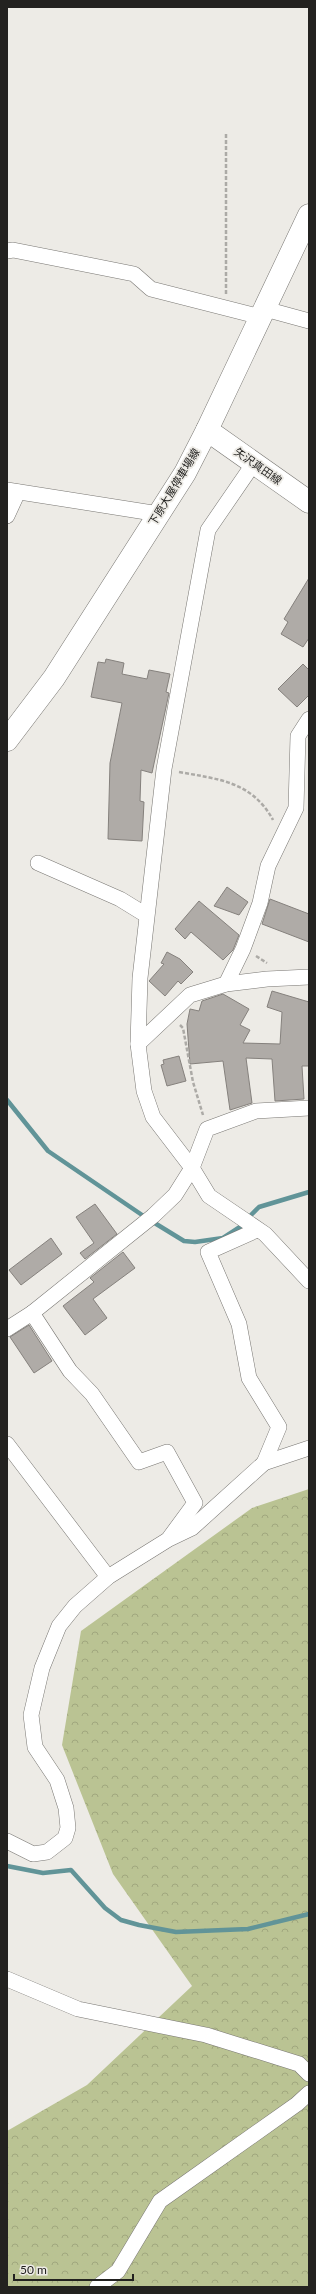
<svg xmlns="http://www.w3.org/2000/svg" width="316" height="2294" viewBox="0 0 316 2294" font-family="Lato,'Noto Sans JP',sans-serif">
  <defs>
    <pattern id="forest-crowns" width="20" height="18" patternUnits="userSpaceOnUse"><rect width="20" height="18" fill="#bac393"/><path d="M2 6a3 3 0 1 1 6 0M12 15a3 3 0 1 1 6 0" fill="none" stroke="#a0a77e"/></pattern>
  </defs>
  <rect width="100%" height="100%" fill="#edebe6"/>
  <!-- forest -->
  <path fill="url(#forest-crowns)" d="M309,1489V2287H7V2131L87,2085L192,1986L113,1874L62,1745L81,1631L252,1508Z"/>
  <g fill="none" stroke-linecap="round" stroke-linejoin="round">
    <!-- stream -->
    <g stroke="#619498" stroke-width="4.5">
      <path d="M7,1100L48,1151L145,1217"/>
      <path d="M251,1215L259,1207L309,1192"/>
      <path d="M153,1222L184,1241L195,1242L223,1238L243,1225"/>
      <path d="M7,1866L43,1873L71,1870L105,1908L121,1920L139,1925L176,1932L248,1929L309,1914"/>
    </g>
  </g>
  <!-- building -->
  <g fill="#afaba7" stroke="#85817d">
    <path d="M309,578V638L303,647L281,634L288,622L284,619Z"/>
    <path d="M106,659L124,663L122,674L147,679L149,670L170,674L166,692L169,693L152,773L141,770L140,801L144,802L142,841L108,839L110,763L122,703L91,697L98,662L105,663Z"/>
    <path d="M303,664L309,670V695L297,707L278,689Z"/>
    <path d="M227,887L248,902L239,915L214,906Z"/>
    <path d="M270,899L309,914V942L262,924Z"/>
    <path d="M199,901L239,935L233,950L223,960L191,932L185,939L175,929Z"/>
    <path d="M167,952L180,959L193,972L181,984L178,981L165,996L149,981L164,964L161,963Z"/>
    <path d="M272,991L309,1002V1066H302L304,1099L275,1101L272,1059L246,1058L252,1103L230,1110L223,1061L190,1064L187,1024L190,1009L199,1011L202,1001L223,994L249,1009L240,1025L250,1030L243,1043L280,1044L282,1012L267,1007Z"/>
    <path d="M179,1056L186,1081L167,1086L161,1065L164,1064L163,1060Z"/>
    <path d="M95,1204L117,1234L85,1259L80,1253L94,1243L76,1217Z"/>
    <path d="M51,1238L62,1254L21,1285L9,1270Z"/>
    <path d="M123,1252L135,1268L93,1299L107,1318L85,1335L63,1306L94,1282L90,1278Z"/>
    <path d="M29,1325L52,1361L34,1373L10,1337Z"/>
  </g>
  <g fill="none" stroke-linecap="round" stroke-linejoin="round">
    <!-- street casing -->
    <g stroke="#797773" stroke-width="16">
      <g id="street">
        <path d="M7,251L13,250L134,274L151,289L261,317"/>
        <path d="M265,309L309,321"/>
        <path d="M254,463L208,530L164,769L140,978L138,1044L144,1091L153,1117L192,1168L209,1196L265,1234L309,1281"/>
        <path d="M7,490L159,514"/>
        <path d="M7,516L18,492"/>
        <path d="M38,863L120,899L146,915"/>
        <path d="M226,984L243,949L260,903L268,866L296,808L298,736L309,719"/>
        <path d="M138,1044L190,995L226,984L267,979L309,977"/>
        <path d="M257,1230L208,1252L239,1324L249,1378L279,1427L264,1463"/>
        <path d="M32,1313L70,1371L92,1394L139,1462L167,1452L195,1503L170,1537"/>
        <path d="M7,1329L32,1313L153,1216L175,1195L192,1168L207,1129L256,1111L309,1108"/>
        <path d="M7,1444L108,1577"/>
        <path d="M7,1841L33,1854L47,1852L65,1838L68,1828L66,1808L57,1780L35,1747L31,1715L42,1668L59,1626L75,1606L108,1577L169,1539L192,1528L264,1463L309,1448"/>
        <path d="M7,1979L78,2009L206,2035L299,2064L309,2074"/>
        <path d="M97,2287L118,2271L160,2201L297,2104L309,2093"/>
      </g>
    </g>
    <!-- secondary casing -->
    <g stroke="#797773" stroke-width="23">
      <g id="secondary">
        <path d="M207,430L309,502"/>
        <path d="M7,740L54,678L185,473L207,430L309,215"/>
      </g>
    </g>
    <!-- path -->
    <g stroke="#acaaa6" stroke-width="2.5" stroke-dasharray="4 2" stroke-linecap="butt">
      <path d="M226,134V294"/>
      <path d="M179,772C217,779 252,781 273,820"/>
      <path d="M256,956L267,963"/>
      <path d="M180,1025L183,1028L193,1082L203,1115"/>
    </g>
    <!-- street -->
    <use href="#street" stroke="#fff" stroke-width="15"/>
    <!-- secondary -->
    <use href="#secondary" stroke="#fff" stroke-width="22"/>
  </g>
  <g text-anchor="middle" stroke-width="3.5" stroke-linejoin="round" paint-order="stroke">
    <!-- street labels -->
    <g font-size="11" fill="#232220" stroke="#edebe6">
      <text transform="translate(258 466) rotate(35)" y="4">矢沢真田線</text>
      <text transform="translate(174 487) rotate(-59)" y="4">下原大屋停車場線</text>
    </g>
  </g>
  <!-- border -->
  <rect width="316" height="2294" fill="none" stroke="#232220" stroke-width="16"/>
  <!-- scale -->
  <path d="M14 2274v6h119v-6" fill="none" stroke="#232220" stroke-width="2"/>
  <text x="20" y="2274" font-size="12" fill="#232220" stroke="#edebe6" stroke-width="3" paint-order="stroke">50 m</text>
</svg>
